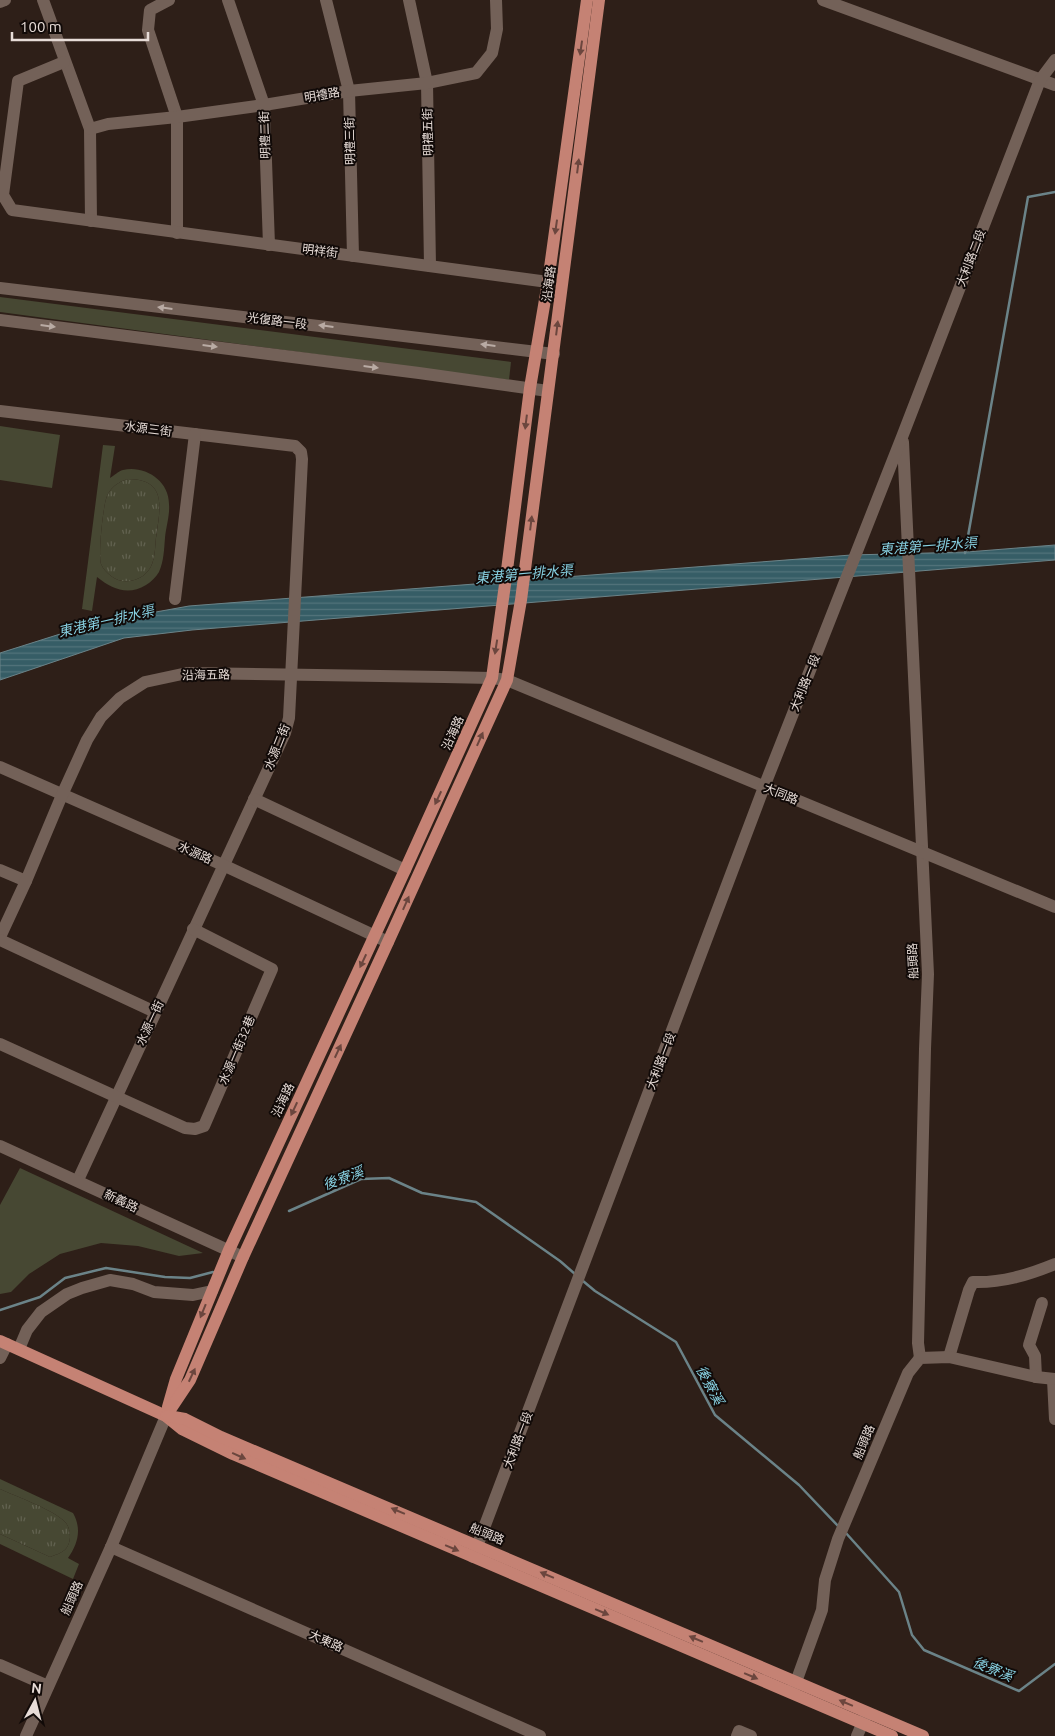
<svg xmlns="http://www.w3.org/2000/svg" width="1055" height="1736" viewBox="0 0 1055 1736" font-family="Ubuntu,'Noto Sans TC',sans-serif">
  <defs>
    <pattern id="grass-tufts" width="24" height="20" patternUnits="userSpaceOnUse" patternTransform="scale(1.25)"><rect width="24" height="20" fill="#474833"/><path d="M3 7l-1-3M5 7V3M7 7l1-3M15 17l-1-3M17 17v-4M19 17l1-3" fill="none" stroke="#626250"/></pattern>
    <pattern id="water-rules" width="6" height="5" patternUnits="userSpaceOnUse" patternTransform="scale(1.25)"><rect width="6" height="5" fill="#365d66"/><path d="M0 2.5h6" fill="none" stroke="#53747b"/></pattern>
  </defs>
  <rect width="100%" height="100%" fill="#2e1f18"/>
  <!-- grass -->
  <g fill="url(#grass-tufts)">
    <path d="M128,479C168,479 160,509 156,537C155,548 155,563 148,571C139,582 122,585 111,576C107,573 103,569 101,564C98,555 103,509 106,499C109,488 118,482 128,479Z"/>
    <path d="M0,1489C17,1497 55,1510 66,1523C69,1527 70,1532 70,1537C69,1551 61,1553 50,1557L0,1534Z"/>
  </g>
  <!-- park -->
  <g fill="#474833" fill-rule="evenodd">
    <path d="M0,297L511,362L509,380L0,312Z"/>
    <path d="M0,426L60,435L52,488L0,480Z"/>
    <path d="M103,445L115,446L110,478C114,476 118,471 123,470C144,465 169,480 169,504C170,515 166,527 165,538C164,549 164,561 159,572C156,577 151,582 146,585C128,596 112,589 97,577L92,611L82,609ZM128,479C168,479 160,509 156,538C155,548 155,563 148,571C139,582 122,585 111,576C107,573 103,569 101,564C98,555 103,509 106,499C109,488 118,482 128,479Z"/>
    <path d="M20,1168L203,1253L179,1256L138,1246L101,1243L60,1254L29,1274L11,1292L0,1294V1205Z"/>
    <path d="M0,1479L73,1513C82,1529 78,1544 68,1558L79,1564L73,1579L0,1544V1534L50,1557C61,1553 69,1551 70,1537C70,1532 69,1527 66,1523C55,1510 17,1497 0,1489Z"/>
  </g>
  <!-- water -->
  <path fill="url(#water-rules)" stroke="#6b8388" d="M1055,545V560L192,630L124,638L0,680V653L95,623L189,606L851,555L967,552Z"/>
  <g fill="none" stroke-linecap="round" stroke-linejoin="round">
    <!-- stream -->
    <g stroke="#6b8388" stroke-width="2.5">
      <path d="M965,553L1028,197L1055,192"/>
      <path d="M289,1211L361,1179L389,1178L422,1193L476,1202L560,1261L575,1274"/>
      <path d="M583,1281L595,1291L676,1342L715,1415L799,1485L839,1527"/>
      <path d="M0,1310L40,1297L65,1278L106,1268L165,1277L190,1278L213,1272"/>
      <path d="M845,1532L899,1592L912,1635L924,1650L1019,1691L1055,1664"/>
    </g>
    <!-- minor -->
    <g stroke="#736158" stroke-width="12">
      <path d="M43,0L90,129L91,221"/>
      <path d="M169,0L150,10L148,30L177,117V233"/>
      <path d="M228,0L264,105L269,245"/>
      <path d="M326,0L349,91L353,256"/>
      <path d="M409,0L427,83L430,266"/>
      <path d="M823,0L1055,85"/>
      <path d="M0,2L5,0"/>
      <path d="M64,62L18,81L3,195L12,210L548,282"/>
      <path d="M90,129L108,124L177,117L264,105L349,91L427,83L476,73L492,53L497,29L496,0"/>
      <path d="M0,288L554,354"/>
      <path d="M0,320L419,373L548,391"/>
      <path d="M0,411L295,446L301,452L302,459L289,718L285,733L78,1180"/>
      <path d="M903,442L928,974L925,1049L918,1343L920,1358"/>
      <path d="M175,599L195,434"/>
      <path d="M0,767L223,865L388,942"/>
      <path d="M254,799L405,870"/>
      <path d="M0,870L26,881"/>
      <path d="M0,937L26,881L62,795L87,740L101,717L120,698L145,682L187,673L444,677L492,678L507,680L1055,907"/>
      <path d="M0,940L155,1012"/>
      <path d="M0,1044L185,1128L195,1129L204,1126L272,969L193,929"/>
      <path d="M0,1146L243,1257"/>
      <path d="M19,1349L27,1330L41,1312L67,1294L82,1288L110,1280L133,1284L154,1292L193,1295L212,1291"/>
      <path d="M949,1357L969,1290L973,1282C1002,1283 1028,1275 1055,1264"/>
      <path d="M0,1358L7,1344"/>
      <path d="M1036,1377L1035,1356L1029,1345L1042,1303"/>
      <path d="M1053,1380L1055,1419"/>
      <path d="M111,1547L540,1736"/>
      <path d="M473,1557L764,787L902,437L1040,80L1055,60"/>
      <path d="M0,1665L48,1686"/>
      <path d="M791,1692L796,1682L822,1610L825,1580L838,1539L908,1373L920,1358L949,1357L1036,1377L1055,1379"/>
      <path d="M26,1736L111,1547L166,1416"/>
      <path d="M737,1736L739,1731L751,1736"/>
      <path d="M857,1736L867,1713"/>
    </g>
    <!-- major -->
    <g stroke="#c58274" stroke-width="12">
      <path d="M0,1341L166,1416L182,1429L233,1454L892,1736"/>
      <path d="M168,1407L176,1379L229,1250L405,870L492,678L507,570L530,388L548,282L587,0"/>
      <path d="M166,1416L190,1380L243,1257L388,942L507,680L521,600L599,0"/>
      <path d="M168,1416L185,1419L221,1437L923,1736"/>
    </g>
  </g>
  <!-- one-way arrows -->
  <defs><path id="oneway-solid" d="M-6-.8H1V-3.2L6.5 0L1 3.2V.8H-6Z" transform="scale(1.25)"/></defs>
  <g fill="#6b463e">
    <use href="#oneway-solid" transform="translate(581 48) rotate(98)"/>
    <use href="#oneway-solid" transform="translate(578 166) rotate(-83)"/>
    <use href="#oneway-solid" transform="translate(556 227) rotate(98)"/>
    <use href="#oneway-solid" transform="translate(557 328) rotate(-83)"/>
    <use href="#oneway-solid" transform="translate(526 422) rotate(97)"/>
    <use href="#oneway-solid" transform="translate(531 523) rotate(-83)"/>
    <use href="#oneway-solid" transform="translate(496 647) rotate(99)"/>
    <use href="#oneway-solid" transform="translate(480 739) rotate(-66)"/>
    <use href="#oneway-solid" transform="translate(438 798) rotate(115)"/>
    <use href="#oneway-solid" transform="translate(406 903) rotate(-66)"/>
    <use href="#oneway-solid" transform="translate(363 961) rotate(115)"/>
    <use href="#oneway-solid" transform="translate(338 1051) rotate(-65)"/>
    <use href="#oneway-solid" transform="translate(294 1109) rotate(115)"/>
    <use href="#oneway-solid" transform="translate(203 1311) rotate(112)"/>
    <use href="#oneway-solid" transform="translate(192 1375) rotate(-65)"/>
    <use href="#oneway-solid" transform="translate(239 1456) rotate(24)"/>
    <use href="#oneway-solid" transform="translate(398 1511) rotate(-157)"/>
    <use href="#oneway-solid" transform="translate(452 1548) rotate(23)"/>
    <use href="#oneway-solid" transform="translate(547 1575) rotate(-157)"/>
    <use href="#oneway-solid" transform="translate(602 1612) rotate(23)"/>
    <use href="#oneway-solid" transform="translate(696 1639) rotate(-157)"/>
    <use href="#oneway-solid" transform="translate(751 1676) rotate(23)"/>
    <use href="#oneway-solid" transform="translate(846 1703) rotate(-157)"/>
  </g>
  <g fill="#b9aba4">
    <use href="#oneway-solid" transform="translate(165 308) rotate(-173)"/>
    <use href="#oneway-solid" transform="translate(48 326) rotate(7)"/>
    <use href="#oneway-solid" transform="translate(326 326) rotate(-173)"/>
    <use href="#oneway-solid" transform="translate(488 345) rotate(-173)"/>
    <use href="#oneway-solid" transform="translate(210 346) rotate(7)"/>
    <use href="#oneway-solid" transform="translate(371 367) rotate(7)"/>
  </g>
  <g text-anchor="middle" stroke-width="4" stroke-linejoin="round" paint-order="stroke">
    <!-- street labels -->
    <g font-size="12" fill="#e7dcd7" stroke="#110a08">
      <text transform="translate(322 95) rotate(-10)" y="4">明禮路</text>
      <text transform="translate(428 132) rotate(-91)" y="4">明禮五街</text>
      <text transform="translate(265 135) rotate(-92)" y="4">明禮二街</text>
      <text transform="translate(350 141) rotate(-91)" y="4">明禮三街</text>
      <text transform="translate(320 251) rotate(7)" y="4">明祥街</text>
      <text transform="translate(971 258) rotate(-69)" y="4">大利路二段</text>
      <text transform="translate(549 284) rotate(-83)" y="4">沿海路</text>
      <text transform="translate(277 321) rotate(7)" y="4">光復路一段</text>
      <text transform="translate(148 429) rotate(7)" y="4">水源三街</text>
      <text transform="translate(206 675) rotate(-1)" y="4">沿海五路</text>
      <text transform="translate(805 683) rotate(-68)" y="4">大利路一段</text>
      <text transform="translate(453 733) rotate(-66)" y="4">沿海路</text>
      <text transform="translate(277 747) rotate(-68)" y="4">水源二街</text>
      <text transform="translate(781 794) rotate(22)" y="4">大同路</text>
      <text transform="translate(195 853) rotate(24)" y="4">水源路</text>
      <text transform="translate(913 961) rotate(-92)" y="4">船頭路</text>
      <text transform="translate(150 1023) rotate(-65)" y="4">水源一街</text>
      <text transform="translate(237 1050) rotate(-67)" y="4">水源一街32巷</text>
      <text transform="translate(661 1061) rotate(-69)" y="4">大利路一段</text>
      <text transform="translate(283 1100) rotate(-65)" y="4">沿海路</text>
      <text transform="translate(121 1201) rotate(25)" y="4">新義路</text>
      <text transform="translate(518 1440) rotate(-69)" y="4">大利路一段</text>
      <text transform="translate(864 1442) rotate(-67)" y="4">船頭路</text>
      <text transform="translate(487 1534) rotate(23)" y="4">船頭路</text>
      <text transform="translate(72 1598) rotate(-66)" y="4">船頭路</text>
      <text transform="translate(326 1641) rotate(24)" y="4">大東路</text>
    </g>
    <!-- water labels -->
    <g font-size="14" font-style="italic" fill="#87d0e1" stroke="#110a08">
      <text transform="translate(928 546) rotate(-4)" y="5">東港第一排水渠</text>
      <text transform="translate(524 574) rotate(-5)" y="5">東港第一排水渠</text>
      <text transform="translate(106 621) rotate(-13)" y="5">東港第一排水渠</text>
      <text transform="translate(343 1178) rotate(-20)" y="5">後寮溪</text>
      <text transform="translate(710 1385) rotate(62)" y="5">後寮溪</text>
      <text transform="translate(993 1669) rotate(23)" y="5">後寮溪</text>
    </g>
  </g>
  <!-- north arrow -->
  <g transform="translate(35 1701) rotate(7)" stroke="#110a08" stroke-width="4" paint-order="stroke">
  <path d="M0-4L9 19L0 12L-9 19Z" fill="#e7dcd7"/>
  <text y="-8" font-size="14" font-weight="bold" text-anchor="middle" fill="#e7dcd7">N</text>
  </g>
  <!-- scale -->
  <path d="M12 32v8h136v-8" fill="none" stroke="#e7dcd7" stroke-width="2.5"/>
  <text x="20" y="32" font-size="15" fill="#e7dcd7" stroke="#110a08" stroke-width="4" paint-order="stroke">100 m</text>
</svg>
